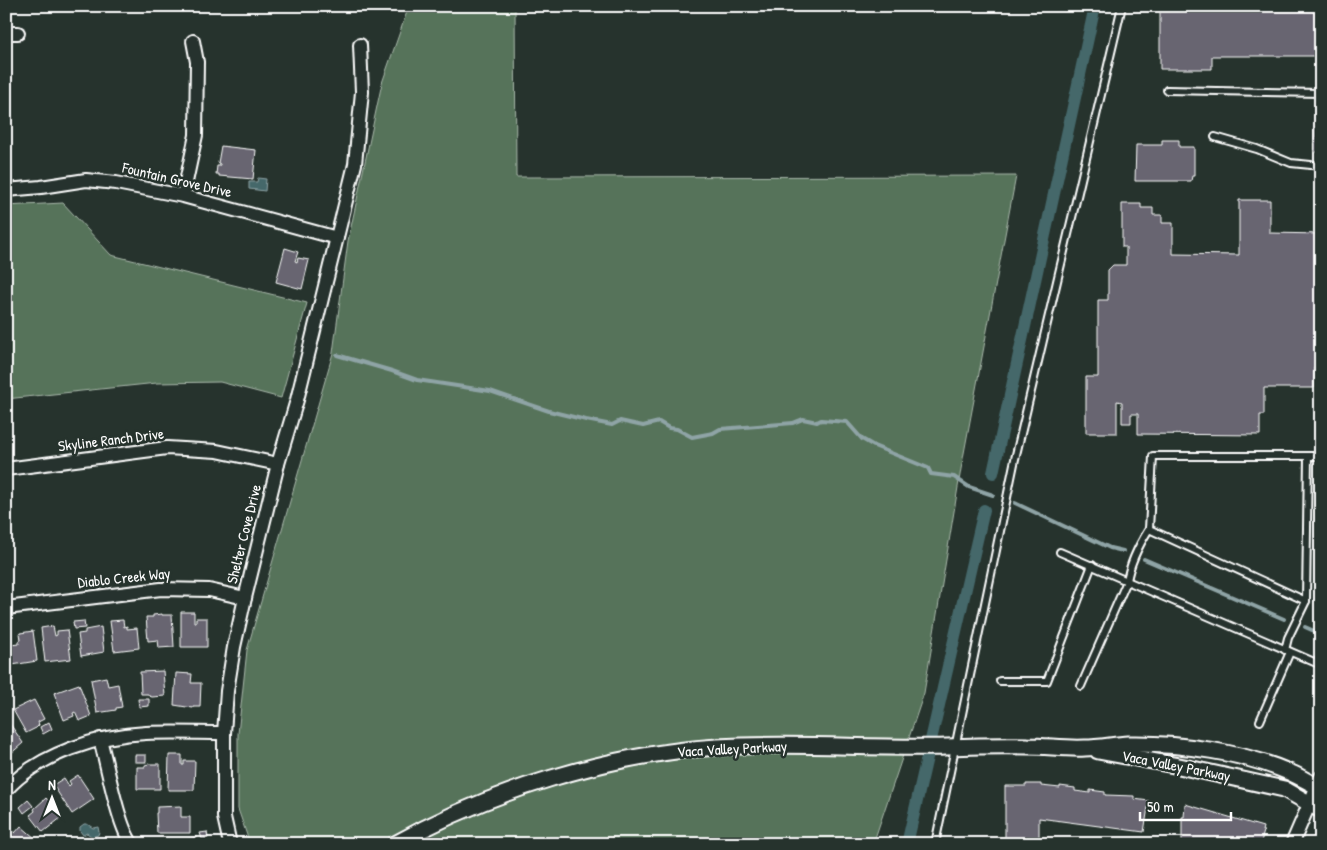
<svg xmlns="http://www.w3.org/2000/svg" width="1327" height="850" viewBox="0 0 1327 850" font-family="'Patrick Hand',sans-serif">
  <rect width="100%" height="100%" fill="#26332d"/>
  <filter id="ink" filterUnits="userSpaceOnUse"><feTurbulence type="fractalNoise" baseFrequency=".02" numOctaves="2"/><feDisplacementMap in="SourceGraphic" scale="10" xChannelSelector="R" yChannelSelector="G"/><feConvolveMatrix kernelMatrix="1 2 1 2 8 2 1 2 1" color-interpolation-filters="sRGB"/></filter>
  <g filter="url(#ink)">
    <!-- green -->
    <g fill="#56735a" stroke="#aab9ac">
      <path d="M409,6H515L516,177L1016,176L961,469L924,693L873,844H250L238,809V734L247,650L333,353L348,241L382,83Z"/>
      <path d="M63,203L111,255L307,303L281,398L220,382L157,383L6,399V206Z"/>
    </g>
    <!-- water -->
    <g fill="#44676a" stroke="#8fa4a6">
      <path d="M258,178L266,179L265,191L249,189V182H257Z"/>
      <path d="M87,824L93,828L98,827L99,832L98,835L92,837L87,833L83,835L80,831V827L84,824Z"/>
    </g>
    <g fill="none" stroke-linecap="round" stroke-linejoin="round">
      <!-- stream -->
      <g stroke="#8fa4a6" stroke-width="4">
        <path d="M337,355L392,371L417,380L490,391L549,411L586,420L612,425L620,421L643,426L659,422L669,428L677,429L692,437L713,433L720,429L793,423L803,419L817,422L821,420L847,422L862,439L874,446L928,468L931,474L954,477L969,487L993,495"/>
        <path d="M1015,503L1110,548L1123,551"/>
        <path d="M1144,559L1284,619"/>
        <path d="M1305,627L1321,634"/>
      </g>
      <!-- canal -->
      <g stroke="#44676a" stroke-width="12">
        <path d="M993,473L1095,6"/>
        <path d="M907,844L984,510"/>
      </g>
    </g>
    <!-- building -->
    <g fill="#676571" stroke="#fff">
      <path d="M1160,6H1321V56H1212V69H1160Z"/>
      <rect x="1315" y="128" width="6" height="24"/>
      <path d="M1162,140H1179V147H1194V176H1192L1191,181H1135L1136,145H1162Z"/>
      <path d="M221,146L256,150L253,179L219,176V174H216L217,166H220V164L218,163Z"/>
      <path d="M1239,200H1270V233L1321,234V367H1314V388H1264V415H1260V435L1138,434V414H1131V423H1122V402L1117,401V433H1086V377H1098V300H1108V270L1113,265H1126V247H1122V204H1141V208H1153V215H1162V223H1173V254L1239,255Z"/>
      <path d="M285,248L298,252L295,261L297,262L298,258L309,260L302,289L276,282Z"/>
      <path d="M181,612H194V622H196V618H207V647H181Z"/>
      <path d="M162,614V615H172L174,647L159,648L158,640L148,641L146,617H153V615Z"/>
      <path d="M123,620L124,627L127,626V629L137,628L139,648L114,651L110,621Z"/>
      <path d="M84,621L85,628L74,629L73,622Z"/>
      <path d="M53,626L55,636L57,635V631L67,630L71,659L45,662L41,628Z"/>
      <path d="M101,627L104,652L81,656L78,634L85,633V630Z"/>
      <path d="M33,631L37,661L12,665L10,645L19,644V641L21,640L20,633Z"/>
      <path d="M163,671L165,696L152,697L149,696L148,694H141L140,672Z"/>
      <path d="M176,673L192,674L191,683H201L200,707H193V708L174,705Z"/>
      <path d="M106,677L108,686L118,684L122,707L116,708V710L97,713L91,680Z"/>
      <path d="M79,684L91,716L79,721L75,712L73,713L74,716L64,720L54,693Z"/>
      <path d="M138,699H149V706L139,707Z"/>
      <path d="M34,700L44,719L38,722L39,725L36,728L26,733L13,710Z"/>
      <path d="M6,718L23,743L8,756L6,754Z"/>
      <path d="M49,722L52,729L43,734L40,727Z"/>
      <rect x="135" y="755" width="11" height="7"/>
      <path d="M169,755H182V765H184V761H195L194,790H168Z"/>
      <path d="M149,764H160V789H137V767H145V765Z"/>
      <path d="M78,775L94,799L72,814L53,785L64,778L69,786L71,784L69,781Z"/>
      <path d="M1026,784H1041V786L1060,788V786L1075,788V791L1090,793V790L1105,792V795L1134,796V799L1149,801L1144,832L1039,818V844H1005V786H1026Z"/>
      <path d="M46,798L62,817L43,832L30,815L35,811L34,809Z"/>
      <path d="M28,800L33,806L24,813L20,807Z"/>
      <path d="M1185,804L1263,827L1262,831H1264L1261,842H1253V844H1182V817H1184Z"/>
      <path d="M181,806V817H190V833H157L156,813H157V807Z"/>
      <path d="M21,826L36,839L31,844H6V830L10,833L12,831L15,833Z"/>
      <path d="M207,832L208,838L202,839L200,833Z"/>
      <path d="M196,837L198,844H167Z"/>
    </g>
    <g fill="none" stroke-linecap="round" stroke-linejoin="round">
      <!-- service casing -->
      <g stroke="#fff" stroke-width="10">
        <g id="service">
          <path d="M1167,90L1321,93"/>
          <path d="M1215,137L1257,149L1291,163L1321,166"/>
          <path d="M1149,529L1306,601L1308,456"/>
          <path d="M1060,552L1321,665"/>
          <path d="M1285,650L1288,638L1306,601"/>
          <path d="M1000,681H1047L1092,565"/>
          <path d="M1081,686L1127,581C1130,563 1139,545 1149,529L1153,456H1321"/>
          <path d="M1260,721L1290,652"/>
          <path d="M935,844L1015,459L1122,6"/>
        </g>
      </g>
      <!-- minor casing -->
      <g stroke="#fff" stroke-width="16">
        <g id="minor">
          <path d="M6,33H18"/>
          <path d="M6,190L41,187L86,180L116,183L183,196L337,238"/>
          <path d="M183,196L196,135L197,62L193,41"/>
          <path d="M6,469L167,448L217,451L278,464"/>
          <path d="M6,608L161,589L209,590L245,598"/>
          <path d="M100,739C107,764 118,826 132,844"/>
          <path d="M6,790C38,754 100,735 146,733C172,732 198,733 224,733"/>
          <path d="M230,844L224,817V733L227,691L234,647L245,598L278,464L297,400L355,164L362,92L360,45"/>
          <path d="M1292,844L1321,777"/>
        </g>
      </g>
      <!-- tertiary casing -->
      <g stroke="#fff" stroke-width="19">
        <g id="tertiary">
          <path d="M1098,751L1179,766L1284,789L1321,810"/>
          <path d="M395,844C489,791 610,754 717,747C794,742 870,749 946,747C973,746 1001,745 1028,746C1047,746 1066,749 1085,748C1099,748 1113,745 1128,744C1179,743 1244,752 1291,773C1301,777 1311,784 1321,788"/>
        </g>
      </g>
      <!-- service -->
      <use href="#service" stroke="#26332d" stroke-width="6"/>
      <!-- minor -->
      <use href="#minor" stroke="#26332d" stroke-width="12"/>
      <!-- tertiary -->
      <use href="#tertiary" stroke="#26332d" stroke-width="15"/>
    </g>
  </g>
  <g text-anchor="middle" stroke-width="5" stroke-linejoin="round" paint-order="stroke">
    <!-- street labels -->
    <g font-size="15" fill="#fff" stroke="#26332d">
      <text transform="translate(177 180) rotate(13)" y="5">Fountain Grove Drive</text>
      <text transform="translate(111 440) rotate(-7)" y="5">Skyline Ranch Drive</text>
      <text transform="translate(244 534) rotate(-76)" y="5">Shelter Cove Drive</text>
      <text transform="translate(124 578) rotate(-6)" y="5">Diablo Creek Way</text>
      <text transform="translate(732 749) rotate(-3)" y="5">Vaca Valley Parkway</text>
      <text transform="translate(1176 766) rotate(11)" y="5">Vaca Valley Parkway</text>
    </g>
  </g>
  <!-- margin -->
  <rect width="1327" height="850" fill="none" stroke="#26332d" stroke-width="25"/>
  <rect x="12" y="12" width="1302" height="825" fill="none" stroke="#fff" stroke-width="2" filter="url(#ink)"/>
  <!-- north arrow -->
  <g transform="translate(52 798)" stroke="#26332d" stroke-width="4" paint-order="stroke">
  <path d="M0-4L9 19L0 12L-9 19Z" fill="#ffffff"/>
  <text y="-8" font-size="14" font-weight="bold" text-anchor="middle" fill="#ffffff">N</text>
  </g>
  <!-- scale -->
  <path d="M1140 812v8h91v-8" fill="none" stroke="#ffffff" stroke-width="2.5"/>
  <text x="1147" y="812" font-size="15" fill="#ffffff" stroke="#26332d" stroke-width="4" paint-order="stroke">50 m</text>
</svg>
